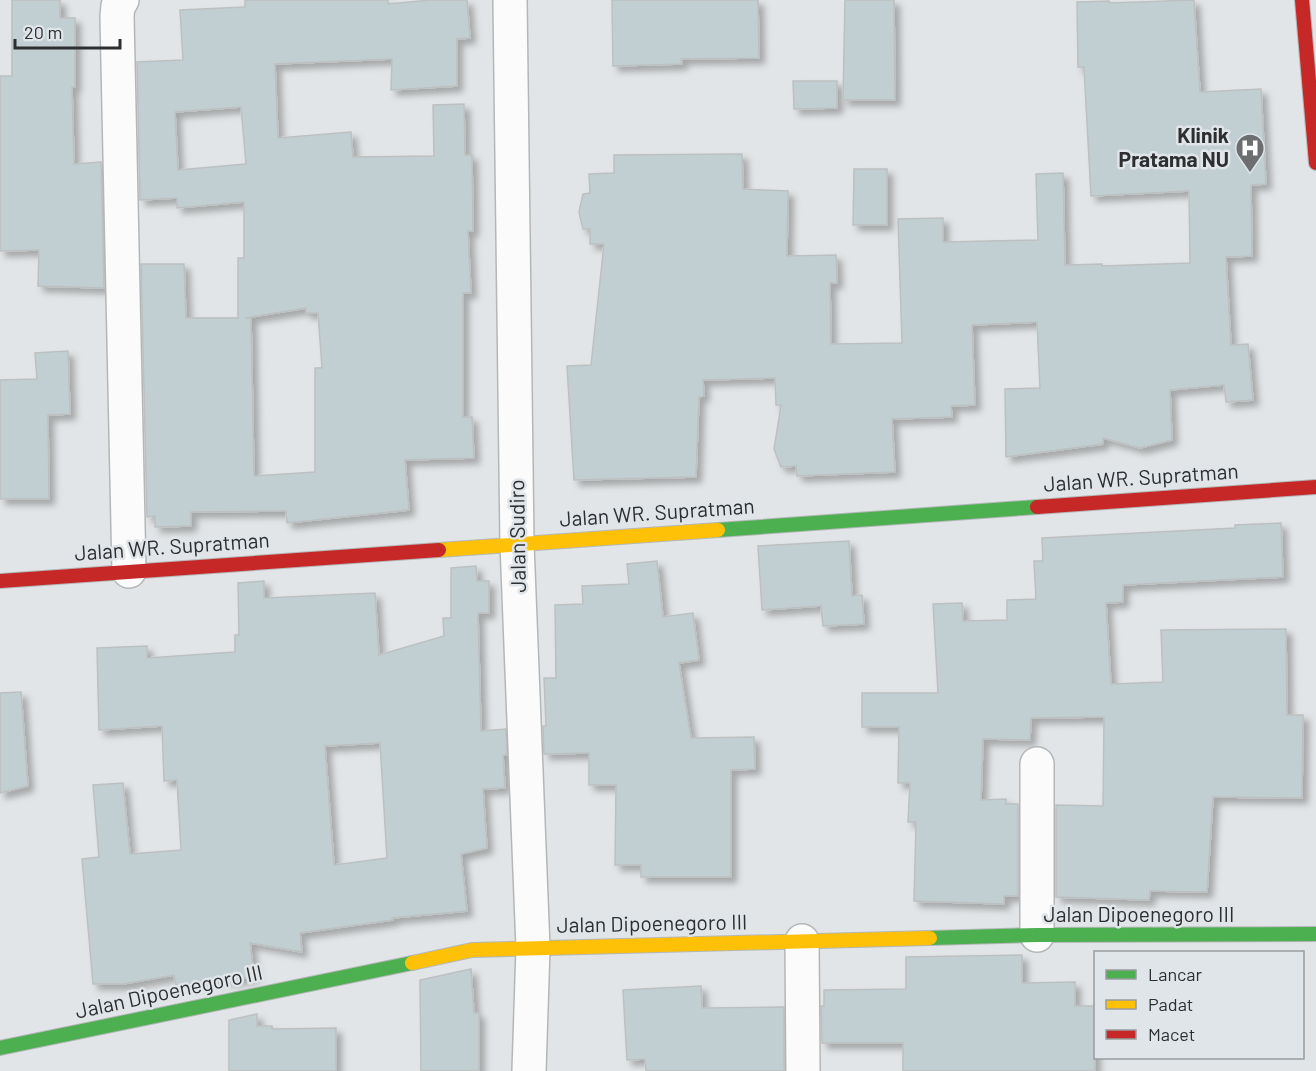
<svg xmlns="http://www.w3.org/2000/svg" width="1316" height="1071" viewBox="0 0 1316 1071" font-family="Barlow,sans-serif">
  <defs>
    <filter id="shadow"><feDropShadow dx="5.5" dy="5.5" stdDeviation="3" flood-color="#0004"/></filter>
  </defs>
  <rect width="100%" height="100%" fill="#e2e5e7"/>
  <!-- building -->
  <g fill="#c1cfd3" stroke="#bdc0c0" stroke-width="1.5" fill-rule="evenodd" filter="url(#shadow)">
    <path d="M12,0H60V18H75V87H72L74,164L101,162L104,288L38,286L39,250L0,251V76H12Z"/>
    <path d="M245,0H388V4L430,0H467L470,38L457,39V86L391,90L392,59L275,64L278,138L351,132L353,157L434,156L433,105L464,104L465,155H472L473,231H468L471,293H463V417H472L474,458L405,460L409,510L287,523L286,511L191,512V526L155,527V516L147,517L141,264H184L186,318H238V258H244V202L177,208V198L140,200L137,62L183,60L180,10L245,7ZM241,107L246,164L178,170L175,112ZM306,308V313H318L322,368H315V472L254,476L251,318H245Z"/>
    <path d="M612,0H758L759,58L681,59L682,64L613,66Z"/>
    <path d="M845,0H894L895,100H843Z"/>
    <path d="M1194,0L1200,92L1261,89L1266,184L1251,185L1252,256L1226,257L1231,345L1248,344L1253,400L1226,402L1224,385L1170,390L1172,440L1140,448L1103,438V444L1006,457L1005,389L1040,388L1037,322L972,325L975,405L951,406L952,417L892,419L895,472L797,476L796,466L781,467L774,449L781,405H776L775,378L703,380L704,396L699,397L696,477L574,480L567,366L591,365L604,244H590V229H583L579,212L583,194L590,193L589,174L614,173V155L742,154L743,189L788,191L787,256L836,255L837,283H830L831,344L902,343L898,219L943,218V242L1038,240L1036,174L1063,173L1065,265L1102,264V266L1190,263L1189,191L1091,196L1084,67H1078L1077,2L1109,1L1110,3Z"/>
    <path d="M793,81H837V108L794,109Z"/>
    <path d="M854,169H887V225H853Z"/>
    <path d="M68,351L70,414L48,415L49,499H0V380L37,379L35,353Z"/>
    <path d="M1281,523L1283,577L1123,585V602L1106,603L1111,684L1163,682L1161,630L1286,629L1287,715H1303L1302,798L1213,797L1207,892L1150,891L1149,900L1056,897V805L1103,806L1104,717L1031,718L1030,740L983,739L981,800L1006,799V804H1018V896H1004V904L914,901L916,822H908L910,783H898L899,727H862V693H938L933,604L962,603L963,621L1007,620V600L1036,599L1034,561H1043L1042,538L1235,528V525Z"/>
    <path d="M849,541L852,596L862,595L864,624L823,626L821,606L762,610L758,546Z"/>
    <path d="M657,561L663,617L693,613L699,660L679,663L691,738L754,737L755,769L731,770V877H641V865H615L616,785H589V753L544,754L543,726H546L544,678H556L555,605L583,604L582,586L629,584L627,564Z"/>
    <path d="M476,566L477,581H489V613H478L481,731L506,729L507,755H503L505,788L483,789L487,848L461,854L467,911L392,918L393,920L300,933L302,952L250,943L254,976L229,981V978L176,985L174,975L123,984H93L82,859L99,857L93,785L123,783L130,854L181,850L177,780L164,781L162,726L99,730L97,648L147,646V658L235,652V635H239L238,583L264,581V598L375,593L379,655L444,636L443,618H451V568ZM380,743L387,858L334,865L325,746Z"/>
    <path d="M21,692L28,786L0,793V693Z"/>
    <path d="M1022,955V983L1075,982V1006H1095V1071H903V1043H822L821,1006H824V990L906,989V957Z"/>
    <path d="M471,969L474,1013H479V1071H421L420,980Z"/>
    <path d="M701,986L702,1008L784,1007V1071H646L645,1059L627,1060L623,990Z"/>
    <path d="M257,1014V1026H272V1029L336,1028V1071H229V1020Z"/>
  </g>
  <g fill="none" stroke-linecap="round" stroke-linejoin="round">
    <!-- street casing -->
    <g stroke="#b4b7b8" stroke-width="36">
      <g id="street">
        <path d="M122,0L118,6L117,16L129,571"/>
        <path d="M510,0L517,544L533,948L529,1071"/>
        <path d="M1037,764V935"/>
        <path d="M802,941L803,1071"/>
      </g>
    </g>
    <!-- fast casing -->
    <g stroke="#b4b7b8" stroke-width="16">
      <g id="fast">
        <path d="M718,530L1037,507"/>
        <path d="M930,938L1037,935L1316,934"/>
        <path d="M0,1048L412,963"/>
      </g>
    </g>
    <!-- slow casing -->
    <g stroke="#b4b7b8" stroke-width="16">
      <g id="slow">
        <path d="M439,550L718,530"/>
        <path d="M412,963L472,950L930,938"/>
      </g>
    </g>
    <!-- jam casing -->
    <g stroke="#b4b7b8" stroke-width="16">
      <g id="jam">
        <path d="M1302,0L1316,163"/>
        <path d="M1037,507L1316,487"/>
        <path d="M0,581L439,550"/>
      </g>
    </g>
    <!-- street -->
    <use href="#street" stroke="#fbfbfb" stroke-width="33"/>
    <!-- fast -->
    <use href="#fast" stroke="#4caf50" stroke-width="14"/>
    <!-- slow -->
    <use href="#slow" stroke="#ffc107" stroke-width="14"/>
    <!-- jam -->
    <use href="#jam" stroke="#c62828" stroke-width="14"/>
  </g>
  <!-- icons -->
  <defs>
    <g id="hospital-pin" transform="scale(1.5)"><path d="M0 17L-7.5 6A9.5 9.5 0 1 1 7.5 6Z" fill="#6c6e70" stroke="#e0e5e9"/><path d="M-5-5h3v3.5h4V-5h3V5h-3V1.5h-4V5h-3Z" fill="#fff"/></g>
  </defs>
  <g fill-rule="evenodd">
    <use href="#hospital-pin" x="1250" y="148"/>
  </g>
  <g text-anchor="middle" stroke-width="5" stroke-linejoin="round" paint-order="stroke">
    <!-- poi labels -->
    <g font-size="21" font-weight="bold" fill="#2d2e30" stroke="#e0e5e9" text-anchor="end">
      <text x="1229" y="143">Klinik<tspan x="1229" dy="24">Pratama NU</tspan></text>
    </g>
    <!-- street labels -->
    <g font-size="21" fill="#2d2e30" stroke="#e0e5e9">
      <text transform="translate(1141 478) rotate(-4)" y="7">Jalan WR. Supratman</text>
      <text transform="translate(657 513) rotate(-4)" y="7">Jalan WR. Supratman</text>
      <text transform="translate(518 536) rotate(-91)" y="7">Jalan Sudiro</text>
      <text transform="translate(172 547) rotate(-4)" y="7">Jalan WR. Supratman</text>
      <text x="1139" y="922">Jalan Dipoenegoro III</text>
      <text transform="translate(652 924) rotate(-1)" y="7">Jalan Dipoenegoro III</text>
      <text transform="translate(169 992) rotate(-12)" y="7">Jalan Dipoenegoro III</text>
    </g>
  </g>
  <!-- legend -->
  <rect x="1094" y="951" width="210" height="108" fill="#e0e5e9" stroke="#989c9f" stroke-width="1.5"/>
  <rect x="1106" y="970" width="30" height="9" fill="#4caf50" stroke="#989c9f" stroke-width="1.5"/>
  <text x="1148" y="981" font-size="18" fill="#2d2e30">Lancar</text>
  <rect x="1106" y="1000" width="30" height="9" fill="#ffc107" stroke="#989c9f" stroke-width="1.5"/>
  <text x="1148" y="1011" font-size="18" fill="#2d2e30">Padat</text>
  <rect x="1106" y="1030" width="30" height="9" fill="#c62828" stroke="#989c9f" stroke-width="1.5"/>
  <text x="1148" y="1041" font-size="18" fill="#2d2e30">Macet</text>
  <!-- scale -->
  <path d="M15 39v9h105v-9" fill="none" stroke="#2d2e30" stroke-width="3"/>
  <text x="24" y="39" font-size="18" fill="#2d2e30" stroke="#e0e5e9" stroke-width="4.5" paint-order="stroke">20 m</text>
</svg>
